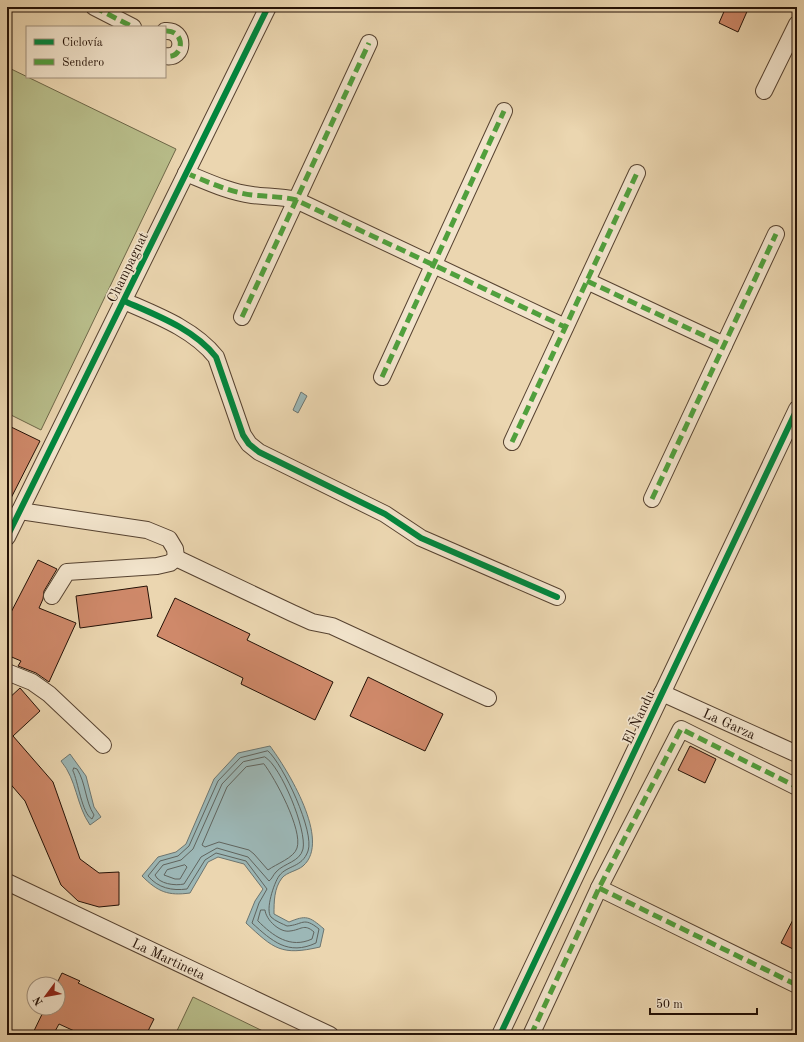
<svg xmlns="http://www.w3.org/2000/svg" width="804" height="1042" viewBox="0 0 804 1042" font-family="'Old Standard TT',serif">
  <rect width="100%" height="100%" fill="#ebd6b0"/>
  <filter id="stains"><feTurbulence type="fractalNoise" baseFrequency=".005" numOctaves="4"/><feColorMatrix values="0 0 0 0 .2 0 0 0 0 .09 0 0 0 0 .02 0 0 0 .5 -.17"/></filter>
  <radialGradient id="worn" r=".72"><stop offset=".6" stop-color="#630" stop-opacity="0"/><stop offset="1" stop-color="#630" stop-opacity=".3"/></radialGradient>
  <!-- green -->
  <g fill="#b8bd8a" stroke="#6e6748">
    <path d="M7,67L176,149L41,430L7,413Z"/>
    <path d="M193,997L271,1035H175Z"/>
  </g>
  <!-- water -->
  <g fill="#9cb7b6" stroke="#6c7570">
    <path d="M301,392L307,396L298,413L293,410Z"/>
    <path d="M270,746C287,769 332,841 303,866C297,871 287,872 282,878C274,888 274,902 274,914L289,922C306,915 309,916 324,929L320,947C281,956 274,949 246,923L255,901L263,889L244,864L218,857L208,862L190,893C168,896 158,892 142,876L158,857L176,852L186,844L214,779L238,753Z"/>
    <path d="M70,754L86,776L94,807L101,817L90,825C76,805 77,780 61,761Z"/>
  </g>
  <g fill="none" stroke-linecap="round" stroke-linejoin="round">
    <!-- shore -->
    <g stroke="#60645e" stroke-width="1">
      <path d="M268,751C283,764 315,832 308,851C302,868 287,865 279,876C274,883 265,910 271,917C275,921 283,924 287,926C303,925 303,916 319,929L316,943C288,956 272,941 252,923L259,903L267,889L246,861L216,853L205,860L187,889C172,891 158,888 148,876L160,861L178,856L189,846L218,781L240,758Z"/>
      <path d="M265,757C281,766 307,830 303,849C300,862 284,863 276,872C273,875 272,879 269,881L248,857L217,848L201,857L184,884C175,886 159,884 155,875L163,865L181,860L193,849L222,784L243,762Z"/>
      <path d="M264,764C275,778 303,830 297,848C294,858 276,864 268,870L254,854L249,850L219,842L205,847L202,845L227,787L246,767Z"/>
      <path d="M74,768L77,769C86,783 85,801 94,815L92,819C82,814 78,781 73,771Z"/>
      <path d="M185,865L187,867L180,879H175L164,875L167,870Z"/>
      <path d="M261,910H265C266,920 280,933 290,931C301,930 304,923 314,932L312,939C290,949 273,936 258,921Z"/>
    </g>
  </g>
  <!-- building -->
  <g fill="#cf896a" stroke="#241106">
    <path d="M726,7H749L738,32L719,23Z"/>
    <path d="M7,425L40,441L7,506Z"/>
    <path d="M38,560L57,569L44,591L43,599L39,608L76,623L49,682L36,673L18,666L21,661L7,655V620Z"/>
    <path d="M147,586L152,618L80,628L76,596Z"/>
    <path d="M175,598L250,634L247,640L333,682L315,720L241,684L243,678L157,636Z"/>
    <path d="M368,677L443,714L425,751L350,716Z"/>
    <path d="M20,688L40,711L13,736L53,782L80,859L99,873L119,872V905L99,907L78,901L61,885L25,801L7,780V700Z"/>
    <path d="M690,746L716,759L705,783L678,770Z"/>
    <path d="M797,912V951L781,943Z"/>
    <path d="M62,973L80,981L78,983L154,1019L146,1035H83L59,1024L53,1035H32L45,1008H58V981Z"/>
  </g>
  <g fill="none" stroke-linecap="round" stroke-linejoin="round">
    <!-- minor casing -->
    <g stroke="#564230" stroke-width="18">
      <g id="minor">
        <path d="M94,7L133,27"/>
        <path d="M165,31C186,29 185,60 165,56"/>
        <path d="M764,91L797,24"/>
        <path d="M186,173C208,182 229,192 252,195C267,197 281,196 296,200L565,327"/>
        <path d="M587,281L724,345"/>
        <path d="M124,301C156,315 194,329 216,357L243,435L249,444L259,452L385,514L421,538L557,597"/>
        <path d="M242,317L369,43"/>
        <path d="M382,377L504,111"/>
        <path d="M512,442L637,173"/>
        <path d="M652,499L776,234"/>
        <path d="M20,511L147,530L169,539L175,549L176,558L170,563L157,566L67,572L52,596"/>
        <path d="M7,537L268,7"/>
        <path d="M176,558L292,613L312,622L332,626L488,698"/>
        <path d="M7,672L32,682L49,694L103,745"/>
        <path id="s1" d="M662,693L797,754"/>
        <path id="s2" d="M7,882L330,1035"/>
        <path d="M599,888L797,985"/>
        <path d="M500,1035L797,409"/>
        <path d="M531,1035L599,888L681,729L797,787"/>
      </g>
    </g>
    <!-- minor -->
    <use href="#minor" stroke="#f2e4cc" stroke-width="16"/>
    <!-- quiet -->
    <g stroke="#50a03d" stroke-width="5" stroke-dasharray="10 5" stroke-linecap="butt">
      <path d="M94,7L133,27"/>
      <path d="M165,31C186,29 185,60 165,56"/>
      <path d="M186,173C208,182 229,192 252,195C267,197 281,196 296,200L565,327"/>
      <path d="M587,281L724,345"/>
      <path d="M242,317L369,43"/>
      <path d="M382,377L504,111"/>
      <path d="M512,442L637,173"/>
      <path d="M652,499L776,234"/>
      <path d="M599,888L797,985"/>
      <path d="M531,1035L599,888L681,729L797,787"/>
    </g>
    <!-- cycleway casing -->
    <g stroke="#f2e4cc" stroke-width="8">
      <g id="cycleway">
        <path d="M124,301C156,315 194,329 216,357L243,435L249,444L259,452L385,514L421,538L557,597"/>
        <path d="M7,537L268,7"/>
        <path d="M500,1035L797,409"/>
      </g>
    </g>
    <!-- cycleway -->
    <use href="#cycleway" stroke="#00873e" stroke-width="6"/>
  </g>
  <g text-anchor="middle" stroke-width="3.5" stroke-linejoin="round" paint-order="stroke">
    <!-- street labels -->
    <g font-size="14" fill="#241106" stroke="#f2e4cc">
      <text transform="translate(127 267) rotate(-64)" y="5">Champagnat</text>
      <text transform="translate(638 717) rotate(-65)" y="5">El Ñandu</text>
      <text dy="5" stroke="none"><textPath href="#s1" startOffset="74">La Garza</textPath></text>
      <text dy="5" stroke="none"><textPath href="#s2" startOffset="179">La Martineta</textPath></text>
    </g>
  </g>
  <!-- margin -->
  <rect width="804" height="1042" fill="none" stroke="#ebd6b0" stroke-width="24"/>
  <rect x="8" y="8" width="788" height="1026" fill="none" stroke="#241106" stroke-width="2"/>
  <rect x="12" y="12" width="780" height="1018" fill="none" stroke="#241106"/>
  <!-- legend -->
  <rect x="26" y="26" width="140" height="52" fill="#f2e4cc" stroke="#a0907d"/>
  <rect x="34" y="39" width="20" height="6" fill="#00873e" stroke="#a0907d"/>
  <text x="62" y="46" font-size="12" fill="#241106">Ciclovía</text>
  <rect x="34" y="59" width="20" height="6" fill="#50a03d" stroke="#a0907d"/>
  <text x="62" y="66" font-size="12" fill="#241106">Sendero</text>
  <!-- north arrow -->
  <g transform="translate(46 996) rotate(238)"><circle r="19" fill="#f2e4cc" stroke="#a0907d"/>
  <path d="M0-3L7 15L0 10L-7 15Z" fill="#8f2418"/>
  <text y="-6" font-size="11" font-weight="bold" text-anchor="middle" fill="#241106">N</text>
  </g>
  <!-- scale -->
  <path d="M650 1008v6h107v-6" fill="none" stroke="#241106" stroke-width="2"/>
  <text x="656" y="1008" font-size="12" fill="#241106" stroke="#f2e4cc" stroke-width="3" paint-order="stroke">50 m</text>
  <rect width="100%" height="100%" filter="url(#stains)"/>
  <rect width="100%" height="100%" fill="url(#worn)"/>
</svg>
